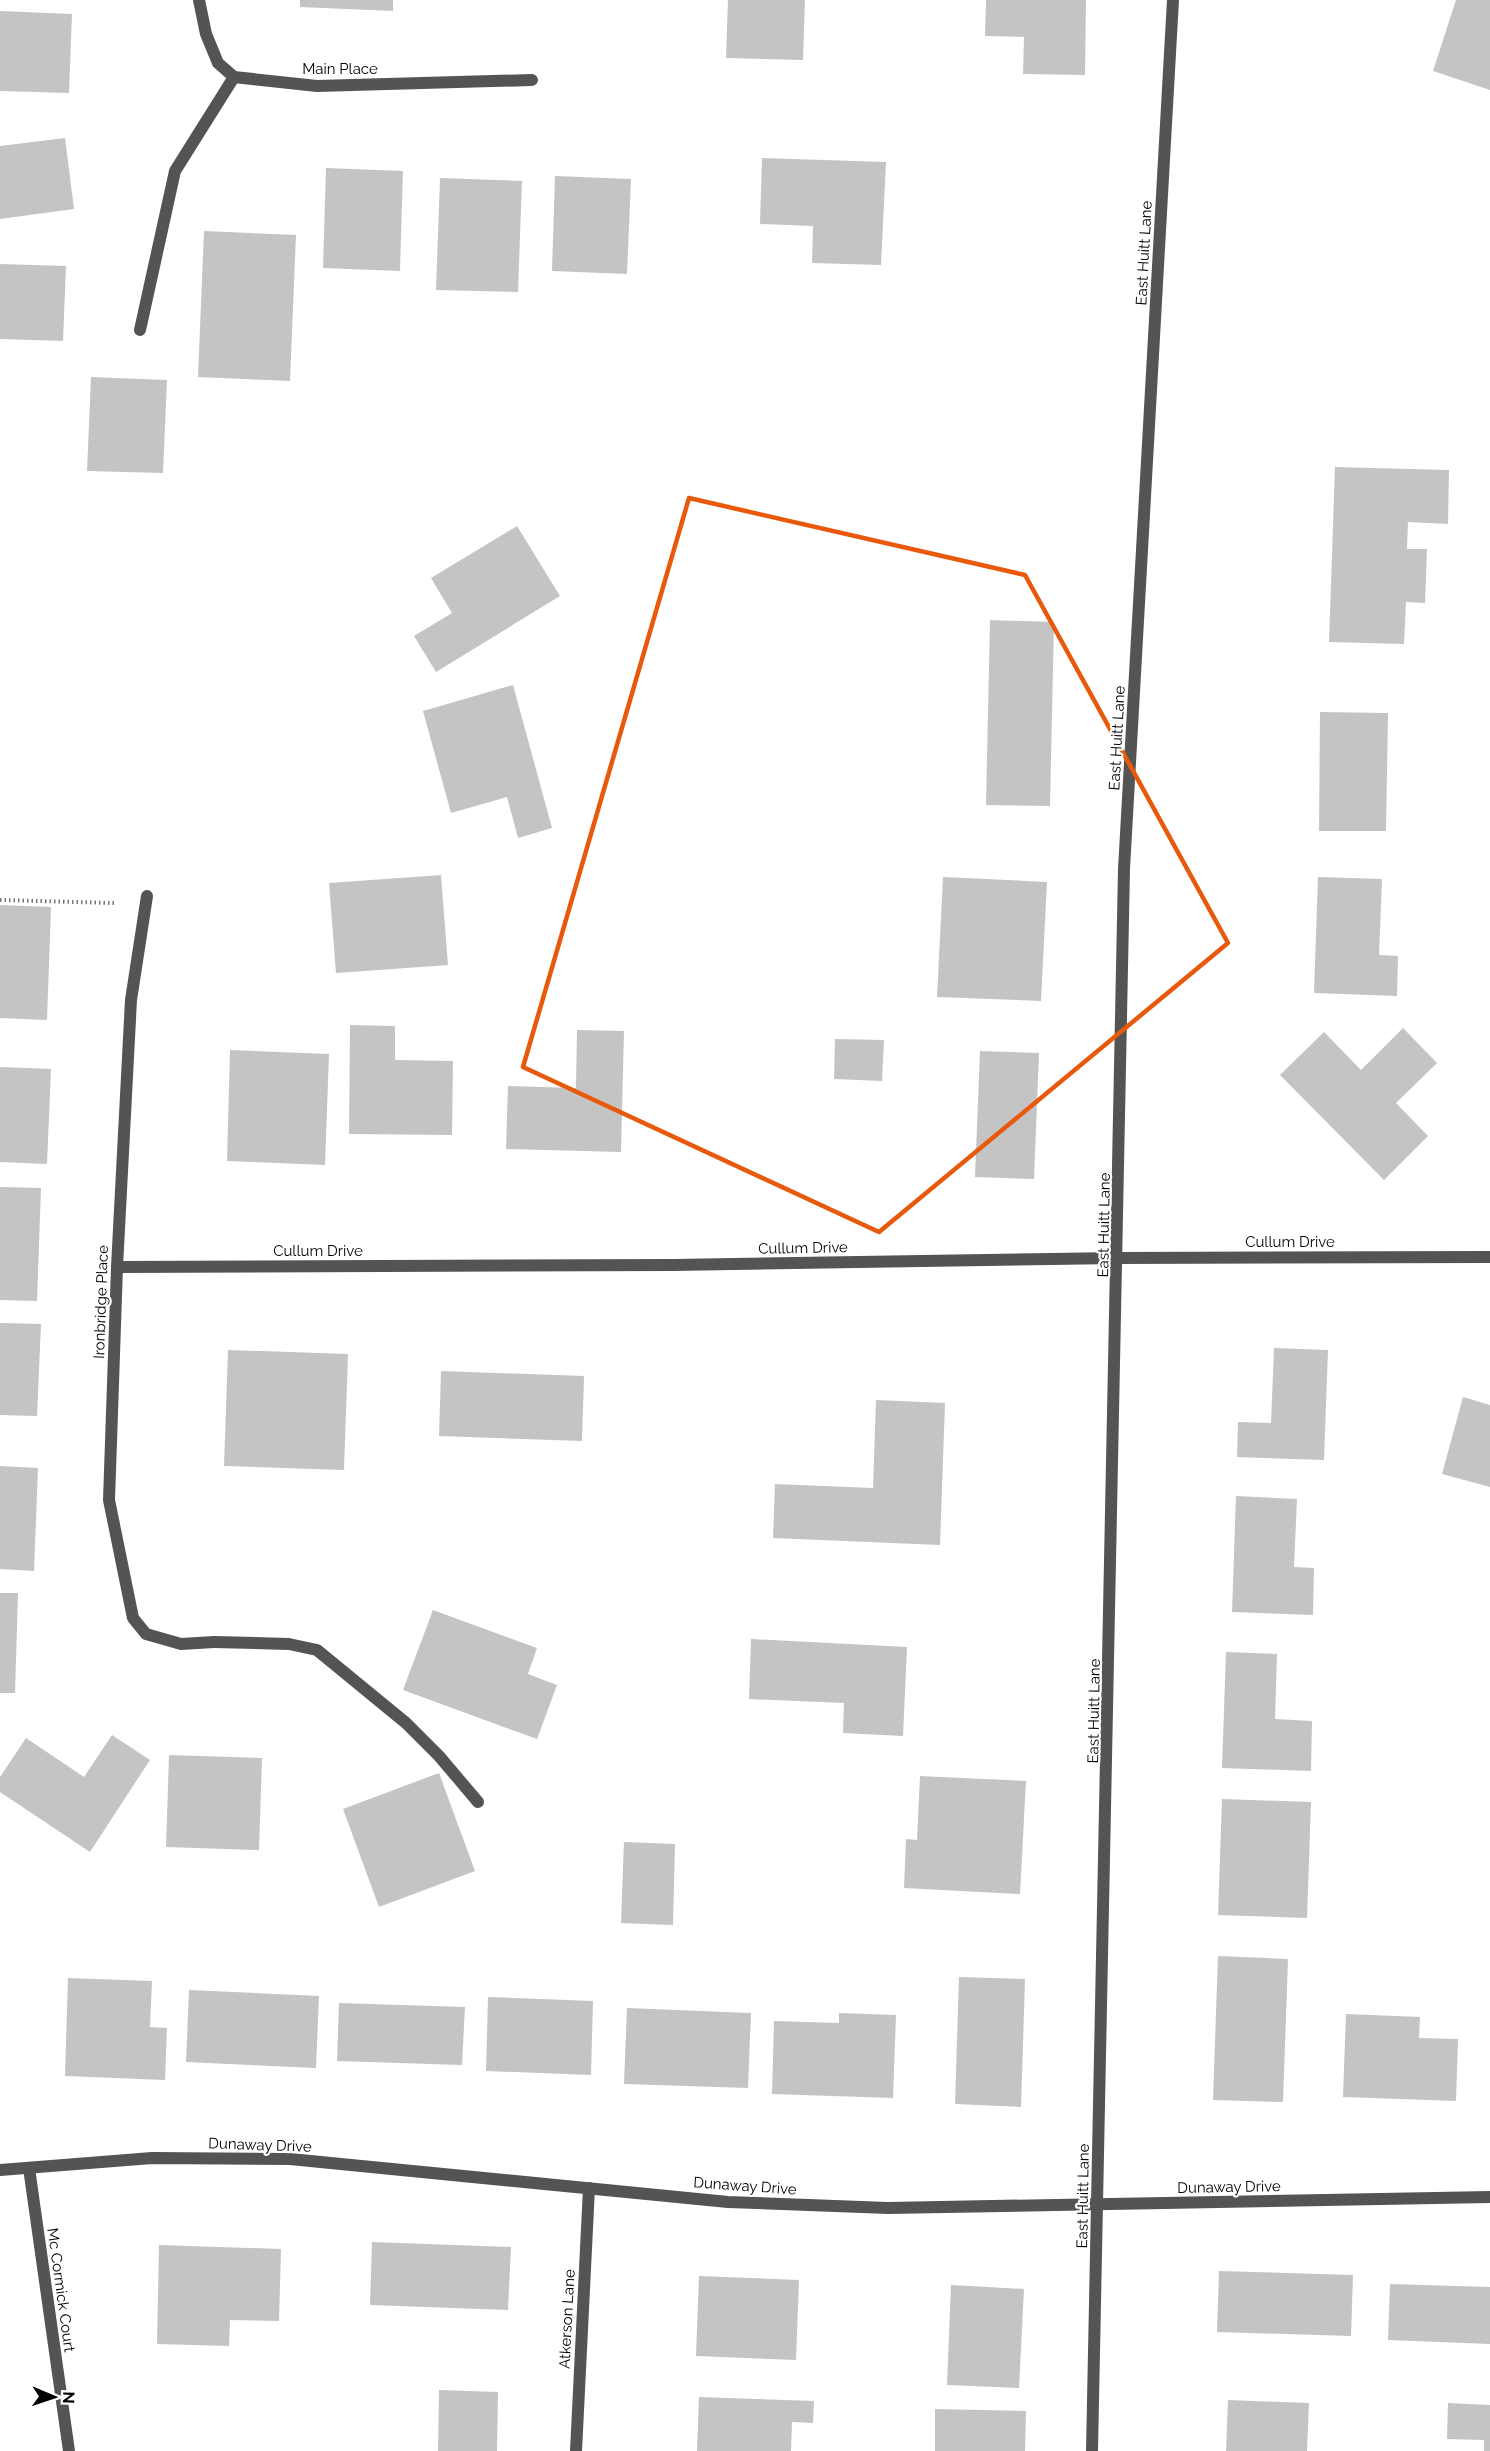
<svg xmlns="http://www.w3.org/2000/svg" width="1490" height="2451" viewBox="0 0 1490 2451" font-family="Raleway,sans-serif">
  <rect width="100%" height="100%" fill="#fff"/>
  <!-- building -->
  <g fill="#c4c4c4">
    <path d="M300,0H393V11L300,7Z"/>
    <path d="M728,0H805L803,60L726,58Z"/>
    <path d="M986,0H1086L1085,75L1023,74L1024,37L985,36Z"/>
    <path d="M1456,0H1490V90L1433,71Z"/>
    <path d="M0,11L72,14L69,93L0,91Z"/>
    <path d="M65,138L74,209L0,219V146Z"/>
    <path d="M762,158L886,162L881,265L812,263L813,226L760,224Z"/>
    <path d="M326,168L403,171L400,271L323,268Z"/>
    <path d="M555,176L631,179L627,274L552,271Z"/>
    <path d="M440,178L522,181L518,292L436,290Z"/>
    <path d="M204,231L296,235L290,381L198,377Z"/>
    <path d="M0,264L66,266L63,341L0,339Z"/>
    <path d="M91,377L167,380L163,473L87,471Z"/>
    <path d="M1335,467L1449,470L1448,524L1408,522L1407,549H1427L1425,603L1406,602L1404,644L1329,642Z"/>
    <path d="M517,526L560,596L436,672L414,636L452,613L431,578Z"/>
    <path d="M990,620L1054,622L1050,806L986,805Z"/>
    <path d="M513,685L552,828L518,838L507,797L451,813L423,711Z"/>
    <path d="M1320,712L1388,713L1386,831H1319Z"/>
    <path d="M441,875L448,965L336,973L329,883Z"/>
    <path d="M943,877L1047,882L1041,1001L937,997Z"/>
    <path d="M1318,877L1382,879L1379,955L1398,956L1397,996L1314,993Z"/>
    <path d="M0,905L51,907L47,1020L0,1018Z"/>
    <path d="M350,1025L395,1026V1060L453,1061L452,1135L349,1134Z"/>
    <path d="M1403,1028L1437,1063L1396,1103L1428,1136L1384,1180L1280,1075L1324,1032L1361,1070Z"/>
    <path d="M577,1030L624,1031L621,1152L506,1149L508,1086L576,1088Z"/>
    <path d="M835,1039L884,1040L882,1081L834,1079Z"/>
    <path d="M230,1050L329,1054L325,1165L227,1161Z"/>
    <path d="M980,1051L1039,1053L1034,1179L975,1177Z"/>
    <path d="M0,1067L51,1069L47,1164L0,1162Z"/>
    <path d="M0,1187L41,1188L37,1301L0,1300Z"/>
    <path d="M0,1323L41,1324L37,1416L0,1415Z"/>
    <path d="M1274,1348L1328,1350L1324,1460L1237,1457L1238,1422L1271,1423Z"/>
    <path d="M228,1350L348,1354L344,1470L224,1466Z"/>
    <path d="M441,1371L584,1376L582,1441L439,1436Z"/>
    <path d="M1463,1397L1490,1405V1487L1442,1474Z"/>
    <path d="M876,1400L945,1403L940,1545L773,1538L775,1484L873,1488Z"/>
    <path d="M0,1466L38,1468L34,1571L0,1569Z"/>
    <path d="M1236,1496L1297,1499L1294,1567L1314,1568L1313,1615L1232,1612Z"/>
    <path d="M0,1593H18L15,1693H0Z"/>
    <path d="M433,1610L537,1648L528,1674L557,1685L537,1739L403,1690Z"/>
    <path d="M751,1639L907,1647L903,1736L843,1733L844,1703L749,1699Z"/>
    <path d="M1226,1652L1277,1654L1275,1719L1312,1721L1311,1771L1222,1768Z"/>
    <path d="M112,1735L150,1760L90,1852L0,1792V1777L26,1738L84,1777Z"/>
    <path d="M169,1755L262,1758L259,1850L166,1847Z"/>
    <path d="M439,1773L475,1871L379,1907L343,1809Z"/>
    <path d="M920,1776L1026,1781L1020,1894L904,1888L906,1839L917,1840Z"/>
    <path d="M1222,1799L1311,1802L1307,1918L1218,1915Z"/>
    <path d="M624,1842L675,1844L673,1925L621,1923Z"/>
    <path d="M1218,1956L1288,1959L1283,2102L1213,2100Z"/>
    <path d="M959,1977L1025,1979L1021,2107L955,2104Z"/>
    <path d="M68,1978L152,1981L150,2027L167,2028L165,2080L65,2076Z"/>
    <path d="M189,1990L319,1996L316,2068L186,2062Z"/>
    <path d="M488,1997L593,2001L591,2075L486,2071Z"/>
    <path d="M339,2003L465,2007L462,2065L337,2061Z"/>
    <path d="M627,2008L751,2013L748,2088L624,2084Z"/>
    <path d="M839,2013L896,2015L893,2098L772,2094L774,2021L839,2023Z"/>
    <path d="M1346,2014L1420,2017L1419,2038L1458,2039L1456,2101L1343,2097Z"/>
    <path d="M372,2242L511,2247L508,2310L370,2305Z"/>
    <path d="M159,2245L281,2249L279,2321L230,2320L229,2346L157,2344Z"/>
    <path d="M1219,2271L1353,2275L1351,2336L1217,2332Z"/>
    <path d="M699,2276L799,2280L796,2360L696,2356Z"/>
    <path d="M1390,2284L1490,2287V2344L1388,2340Z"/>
    <path d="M951,2285L1024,2289L1019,2388L947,2385Z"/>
    <path d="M439,2390L498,2392L497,2451H438Z"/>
    <path d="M699,2397L814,2401L813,2423L792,2422L791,2451H697Z"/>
    <path d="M1228,2400L1309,2403L1307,2451H1226Z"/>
    <path d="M1448,2403L1490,2405V2451H1484V2440L1447,2439Z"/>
    <path d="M935,2409L1026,2411L1025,2451H935Z"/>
  </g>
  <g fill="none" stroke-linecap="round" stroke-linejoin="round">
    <!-- path -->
    <path stroke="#767676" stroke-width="4" stroke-dasharray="1.5 3" stroke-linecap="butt" d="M0,900L114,903"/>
    <!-- service -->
    <g stroke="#545454" stroke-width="12">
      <path d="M140,330L175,171L234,77"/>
      <path d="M214,1642L289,1644L317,1650L406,1723L439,1756L478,1802"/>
    </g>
    <!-- minor -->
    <g stroke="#545454" stroke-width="12">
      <path d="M199,0L206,34L218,63L234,77L317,86L532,80"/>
      <path d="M147,896L131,1000L117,1267L109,1500L133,1618L146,1634L181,1644L214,1642"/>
      <path d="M117,1267L673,1265L1118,1258L1490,1257"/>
      <path d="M29,2168L69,2451"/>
      <path d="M0,2170L152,2158L290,2159L728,2202L888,2208L1490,2197"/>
      <path d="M576,2451L589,2188"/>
    </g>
    <!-- tertiary -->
    <path stroke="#545454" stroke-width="12" d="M1092,2451L1124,869L1173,0"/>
  </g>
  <!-- marked area -->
  <path fill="none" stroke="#e8590c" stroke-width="4.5" stroke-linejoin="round" d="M689,498L1025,575L1228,943L879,1232L523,1067Z"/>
  <g text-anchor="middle" stroke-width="4.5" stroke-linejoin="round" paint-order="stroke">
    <!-- street labels -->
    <g font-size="15" fill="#000" stroke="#fff">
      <text x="340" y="74">Main Place</text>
      <text transform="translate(1144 253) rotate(-87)" y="5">East Huitt Lane</text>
      <text transform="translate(1117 738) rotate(-87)" y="5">East Huitt Lane</text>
      <text transform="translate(1104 1225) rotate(-89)" y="5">East Huitt Lane</text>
      <text x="1290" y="1247">Cullum Drive</text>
      <text transform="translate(803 1248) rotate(-1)" y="5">Cullum Drive</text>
      <text x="318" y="1256">Cullum Drive</text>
      <text transform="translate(101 1302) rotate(-88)" y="5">Ironbridge Place</text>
      <text transform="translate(1094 1711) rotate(-89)" y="5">East Huitt Lane</text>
      <text transform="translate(260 2145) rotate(2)" y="5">Dunaway Drive</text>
      <text transform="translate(745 2186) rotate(4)" y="5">Dunaway Drive</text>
      <text transform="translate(1229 2187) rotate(-1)" y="5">Dunaway Drive</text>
      <text transform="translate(1083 2196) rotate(-89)" y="5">East Huitt Lane</text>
      <text transform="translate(61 2290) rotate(82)" y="5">Mc Cormick Court</text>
      <text transform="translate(567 2319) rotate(-87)" y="5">Atkerson Lane</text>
    </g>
  </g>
  <!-- north arrow -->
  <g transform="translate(54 2397) rotate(92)" stroke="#ffffff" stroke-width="4.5" paint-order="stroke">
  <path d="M0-4.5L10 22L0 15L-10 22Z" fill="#000000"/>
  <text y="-9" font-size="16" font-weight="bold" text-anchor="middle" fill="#000000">N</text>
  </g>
</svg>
